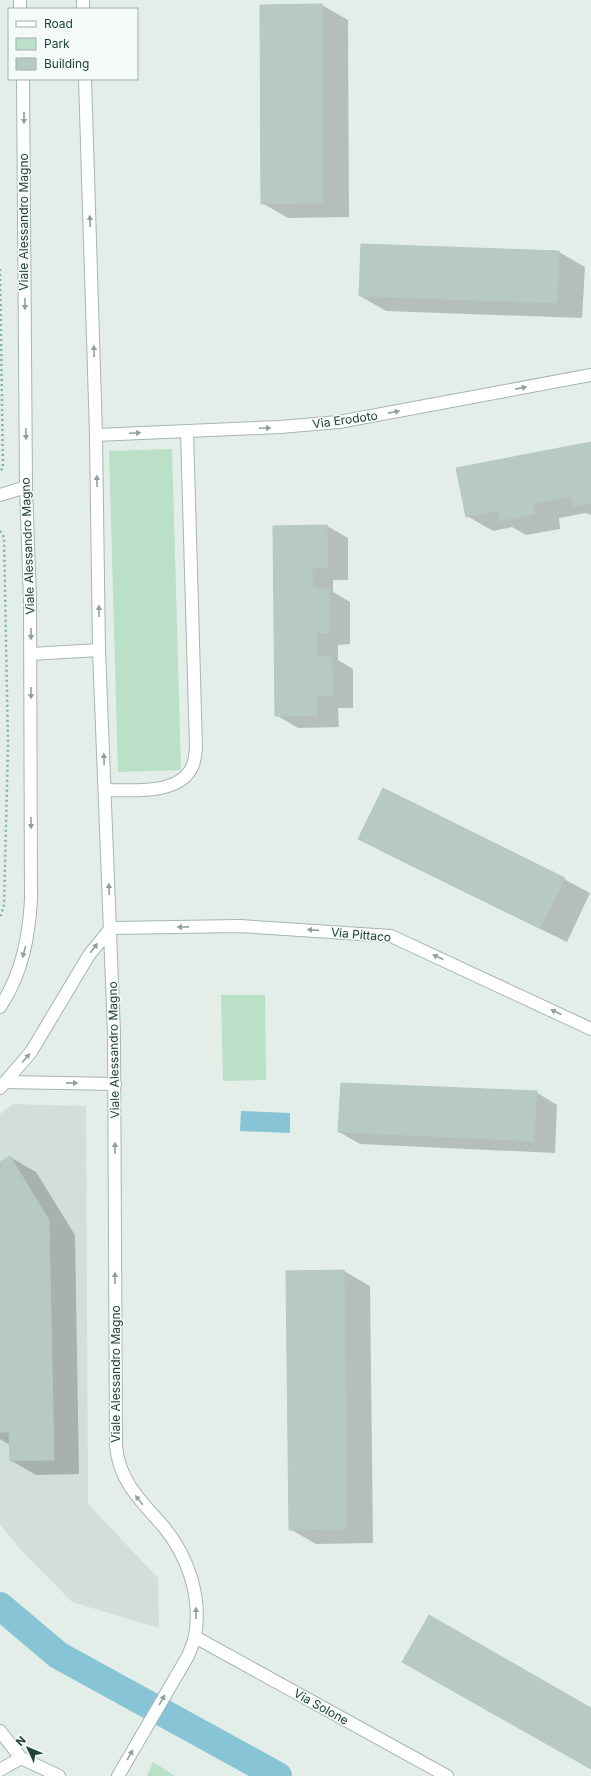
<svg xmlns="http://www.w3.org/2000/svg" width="591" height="1776" viewBox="0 0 591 1776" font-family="Inter,sans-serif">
  <rect width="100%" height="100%" fill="#e3eee9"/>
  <!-- built -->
  <path fill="#d1ded9" d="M13,1104L86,1106L88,1504L158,1578L159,1628L72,1602L20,1549L0,1524V1114Z"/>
  <!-- green -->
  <g fill="#bae0c7">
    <path d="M172,449L181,770L118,772L109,451Z"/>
    <path d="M221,995H265L266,1080L223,1081Z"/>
    <path d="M153,1762L175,1776H147Z"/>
  </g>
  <!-- water -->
  <path fill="#87c5d6" d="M241,1111L290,1113V1133L240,1131Z"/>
  <!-- shadow -->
  <g fill="#0003">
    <path d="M322,5L348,20L349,217L288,218L262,203Z"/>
    <path d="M559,252L585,267L582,318L386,311L360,296Z"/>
    <path d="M591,443V515L586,513L559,518L560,529L526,535L512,527L493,531L467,516Z"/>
    <path d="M327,526L348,538V580H333V592L350,602V644L338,645V660L353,669V708H338L339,727L298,728L276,715L274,527Z"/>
    <path d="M359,838L564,879L590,893L567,942L385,853Z"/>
    <path d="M536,1092L557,1105L555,1153L360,1144L339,1132Z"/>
    <path d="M10,1157L36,1172L75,1235L79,1474L36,1475L10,1460V1445L0,1439V1163Z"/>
    <path d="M344,1271L370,1286L373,1543L316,1544L290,1529Z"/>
  </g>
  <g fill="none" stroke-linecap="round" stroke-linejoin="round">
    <!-- canal -->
    <path stroke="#87c5d6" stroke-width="28" d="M0,1606L58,1655L278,1776"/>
  </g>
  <!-- building -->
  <g fill="#b8c9c3" stroke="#b5c8c1">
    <path d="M322,4L323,203L261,204L260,5Z"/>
    <path d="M361,244L559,251L557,303L359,296Z"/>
    <path d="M591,442V503L573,506L571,496L533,504L535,514L499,521L498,511L466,517L456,468Z"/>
    <path d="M327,525L328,568H312L313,589H329V633H317V656H332L333,696H317L318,716H275L273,526Z"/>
    <path d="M383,788L565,878L540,928L358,839Z"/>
    <path d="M341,1083L537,1091L534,1141L338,1132Z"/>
    <path d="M10,1156L49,1220L54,1460L10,1461L9,1432H0V1162Z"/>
    <path d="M344,1270L347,1529L289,1530L286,1271Z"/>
    <path d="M429,1615L591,1708V1769L402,1662Z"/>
  </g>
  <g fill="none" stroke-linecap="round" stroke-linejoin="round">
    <!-- street casing -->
    <g stroke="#a5b6b1" stroke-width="14">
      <g id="street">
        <path d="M20,0V9"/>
        <path d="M83,0V9"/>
        <path d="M85,79L96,435L99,650L114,1034L116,1446C119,1481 141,1501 163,1526C188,1556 202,1597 195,1636C194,1643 190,1650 188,1656L118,1776"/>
        <path d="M96,435L280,427L339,422L591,375"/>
        <path d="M0,495L26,487"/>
        <path d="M31,654L99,650"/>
        <path d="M105,790C130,790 177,795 191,769C195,763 195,755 196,748L187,431"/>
        <path d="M111,928L240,926L391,936L591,1029"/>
        <path d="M0,1007C22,974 29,937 31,899L30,600L26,487L23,79"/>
        <path d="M5,1082L115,1084"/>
        <path d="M0,1088L31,1052L89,955L111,928"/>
        <path d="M195,1637L447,1776"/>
        <path d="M0,1731L21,1758L59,1776"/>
        <path d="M0,1770L21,1758"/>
      </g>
    </g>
    <!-- path -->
    <g stroke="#81b3a7" stroke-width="2.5" stroke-dasharray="2 3" stroke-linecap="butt">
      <path d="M0,269L3,468L0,471"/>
      <path d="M0,531L4,537L8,745L4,905L0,918"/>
    </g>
    <!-- street -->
    <use href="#street" stroke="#fff" stroke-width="12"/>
  </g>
  <!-- one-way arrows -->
  <defs><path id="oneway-solid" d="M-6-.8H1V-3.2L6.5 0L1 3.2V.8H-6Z"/></defs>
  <g fill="#90a09c">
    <use href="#oneway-solid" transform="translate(24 118) rotate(90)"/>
    <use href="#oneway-solid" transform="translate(90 221) rotate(-92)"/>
    <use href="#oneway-solid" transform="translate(25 304) rotate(90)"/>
    <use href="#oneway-solid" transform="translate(94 351) rotate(-92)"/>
    <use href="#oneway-solid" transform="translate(521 388) rotate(-11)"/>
    <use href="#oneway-solid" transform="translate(394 412) rotate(-11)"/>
    <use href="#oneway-solid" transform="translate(265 428) rotate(-2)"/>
    <use href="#oneway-solid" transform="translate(135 433) rotate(-3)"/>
    <use href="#oneway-solid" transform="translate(26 434) rotate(90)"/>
    <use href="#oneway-solid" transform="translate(97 481) rotate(-91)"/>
    <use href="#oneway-solid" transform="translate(99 611) rotate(-91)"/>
    <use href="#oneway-solid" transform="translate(31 634) rotate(90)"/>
    <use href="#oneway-solid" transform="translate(31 693) rotate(90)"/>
    <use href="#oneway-solid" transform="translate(104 759) rotate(-92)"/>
    <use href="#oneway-solid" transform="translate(31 823) rotate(90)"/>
    <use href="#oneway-solid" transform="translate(109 889) rotate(-92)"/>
    <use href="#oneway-solid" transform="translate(183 927) rotate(179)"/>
    <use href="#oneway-solid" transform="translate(313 930) rotate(-176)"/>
    <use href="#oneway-solid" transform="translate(94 948) rotate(-53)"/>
    <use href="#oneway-solid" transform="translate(24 952) rotate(106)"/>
    <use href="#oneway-solid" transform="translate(438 957) rotate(-155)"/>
    <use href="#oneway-solid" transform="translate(556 1012) rotate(-155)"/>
    <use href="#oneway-solid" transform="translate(26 1058) rotate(-49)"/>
    <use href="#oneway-solid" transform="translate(72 1083) rotate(1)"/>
    <use href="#oneway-solid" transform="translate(115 1148) rotate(-90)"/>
    <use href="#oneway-solid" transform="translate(115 1278) rotate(-90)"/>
    <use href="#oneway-solid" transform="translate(139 1500) rotate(-128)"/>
    <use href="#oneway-solid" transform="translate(196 1613) rotate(-90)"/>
    <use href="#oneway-solid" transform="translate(162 1700) rotate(-60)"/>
    <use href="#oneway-solid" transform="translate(130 1755) rotate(-60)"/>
  </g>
  <g text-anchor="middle" stroke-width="3" stroke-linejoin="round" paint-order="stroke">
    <!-- street labels -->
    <g font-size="12" fill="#21403a" stroke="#f4faf7">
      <text transform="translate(24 222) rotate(-90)" y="4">Viale Alessandro Magno</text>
      <text transform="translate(345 420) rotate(-8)" y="4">Via Erodoto</text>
      <text transform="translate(28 546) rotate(-92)" y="4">Viale Alessandro Magno</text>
      <text transform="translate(361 935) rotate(5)" y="4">Via Pittaco</text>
      <text transform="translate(114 1050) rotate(-91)" y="4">Viale Alessandro Magno</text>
      <text transform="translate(116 1374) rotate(-90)" y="4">Viale Alessandro Magno</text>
      <text transform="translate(321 1707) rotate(29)" y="4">Via Solone</text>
    </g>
  </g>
  <!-- legend -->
  <rect x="8" y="8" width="130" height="72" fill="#f4faf7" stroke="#a0b0ab"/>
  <rect x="16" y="21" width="20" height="6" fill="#ffffff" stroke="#a0b0ab"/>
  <text x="44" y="28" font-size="12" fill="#21403a">Road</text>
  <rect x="16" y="38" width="20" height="12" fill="#bae0c7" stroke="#a0b0ab"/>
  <text x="44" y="48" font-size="12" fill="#21403a">Park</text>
  <rect x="16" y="58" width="20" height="12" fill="#b8c9c3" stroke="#a0b0ab"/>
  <text x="44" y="68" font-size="12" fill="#21403a">Building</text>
  <!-- north arrow -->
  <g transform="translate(28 1748) rotate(314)" stroke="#f4faf7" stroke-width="3" paint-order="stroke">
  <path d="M0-3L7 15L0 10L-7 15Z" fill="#21403a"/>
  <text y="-6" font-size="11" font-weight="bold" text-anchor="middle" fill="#21403a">N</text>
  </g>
</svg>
